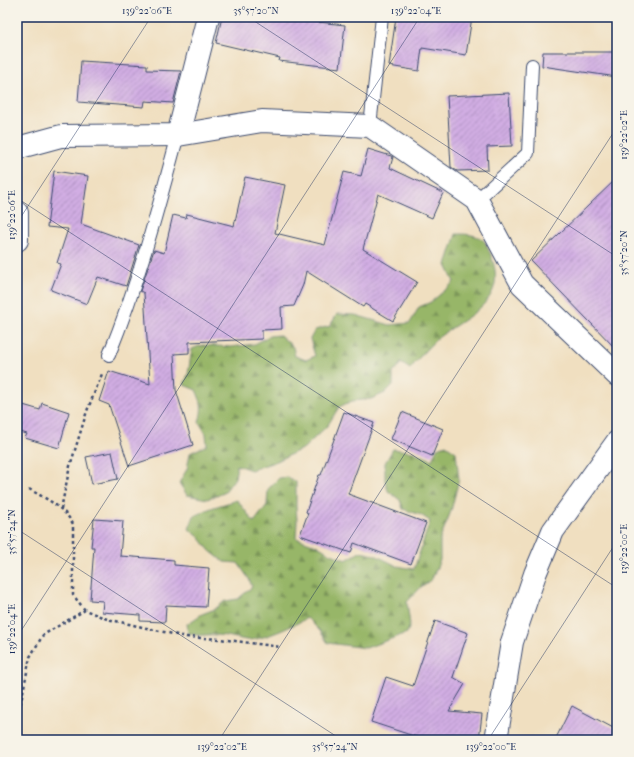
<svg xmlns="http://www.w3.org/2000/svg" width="634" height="757" viewBox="0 0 634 757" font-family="'IM FELL French Canon',serif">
  <defs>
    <pattern id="forest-firs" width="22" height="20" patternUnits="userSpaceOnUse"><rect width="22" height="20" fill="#97b668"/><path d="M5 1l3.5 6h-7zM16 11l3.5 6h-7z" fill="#7a9459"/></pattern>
    <pattern id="building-hatch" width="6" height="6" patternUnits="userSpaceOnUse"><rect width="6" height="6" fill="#d1ade3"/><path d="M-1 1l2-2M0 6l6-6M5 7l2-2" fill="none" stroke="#a98dbb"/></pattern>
  </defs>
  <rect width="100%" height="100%" fill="#f7f3e8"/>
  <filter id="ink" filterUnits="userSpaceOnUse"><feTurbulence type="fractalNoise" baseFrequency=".025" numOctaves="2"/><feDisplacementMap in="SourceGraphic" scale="8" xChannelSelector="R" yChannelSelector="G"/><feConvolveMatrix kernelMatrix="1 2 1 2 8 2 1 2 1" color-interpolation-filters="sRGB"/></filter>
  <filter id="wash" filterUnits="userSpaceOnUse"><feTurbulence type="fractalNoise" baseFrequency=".012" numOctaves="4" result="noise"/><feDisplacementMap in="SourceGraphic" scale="16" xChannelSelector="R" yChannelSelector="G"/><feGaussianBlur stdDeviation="0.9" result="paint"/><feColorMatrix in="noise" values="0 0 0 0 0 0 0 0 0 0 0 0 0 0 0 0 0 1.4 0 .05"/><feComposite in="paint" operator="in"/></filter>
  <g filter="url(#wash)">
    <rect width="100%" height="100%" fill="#f0dfc0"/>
    <!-- forest -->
    <g fill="url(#forest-firs)" stroke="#597263">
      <path d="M456,234C465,234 479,234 485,242C487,245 488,250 490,253C510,301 471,313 439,337C428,346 419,358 410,369L401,363L393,373V385L385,393L371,399L352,401L339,407L328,425L304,448L277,461L251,470L237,465L235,478L224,493L207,499L187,495L179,483L187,469L190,453L207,445L206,434L199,422C203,408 202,403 196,390L184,385L188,374L192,349L202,345L231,347L255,344L269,336L280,335L293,347L295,356L306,360L315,356L310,339L315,330L330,326L337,314L355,315L390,325L410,323L419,307L431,302L444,291L454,282L446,265Z"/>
      <path d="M446,445L456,452L459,479L451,511L440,539V560L432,579L421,587L407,602L410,625L407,633L366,648L328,643L320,631L307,618C295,625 261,641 246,640C236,638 226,635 215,635C205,634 199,637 188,633L187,624L202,614L215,609L225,601L238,599L252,587L249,579L238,563L224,562L210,551L199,537L189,529L194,516L211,508L237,500L254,522L267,505L268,489L279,478L288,477L296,482V506L297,521L296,538L316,545L329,553L346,560L360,552L375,555L397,566L414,569L430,521L421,515L403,509L400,500L388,491L385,481V463L393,449L414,452L432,460L437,448Z"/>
    </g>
    <g id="blocks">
      <!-- building -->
      <g fill="url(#building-hatch)">
        <path d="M222,17H272L345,25L340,68L279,61L280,58L216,43Z"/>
        <path d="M396,17H472L466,55L422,48L419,71L389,66Z"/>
        <path d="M543,52H617V77L542,66Z"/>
        <path d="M81,61L147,65V70L181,71L173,103L145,101L144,107L78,102Z"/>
        <path d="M509,93L512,146L487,147L488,170L457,171L451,167L447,96Z"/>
        <path d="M368,149L391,156L393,157L390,168L443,193L432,218L378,194L363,249L417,282L393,321L365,304L363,307L306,271L303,285L294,306L281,307L282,329L262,330V339L189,342V353L174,354L176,390L193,445L129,466L109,405L99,401L109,371L150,384L144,293L140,291L154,250L164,253L173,215L186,218L187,214L234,226L245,177L285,185L275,233L325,245L344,172L361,176Z"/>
        <path d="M54,171L88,176L81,224L139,245L126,286L98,277L87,304L51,290L61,264L57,263L68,229L47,227Z"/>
        <path d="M617,178V350L531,261Z"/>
        <path d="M42,403L69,412L59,448L25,438L27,434L17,431V424L23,405L40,410Z"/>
        <path d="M344,412L374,423L348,494L426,523L411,564L354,543L351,553L300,535L308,513L306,512L319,475H321Z"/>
        <path d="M402,412L443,429L432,456L391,439Z"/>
        <path d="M112,452L118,479L92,484L86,457Z"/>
        <path d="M94,519L123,521L120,556L174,560V565L209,568L206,607L166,605L165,622L140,621V615L102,612L103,601L90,600L94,547H91Z"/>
        <path d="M435,621L468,633L453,677L465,684L449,711L482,714L479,740H426L371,722L386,677L413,686Z"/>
        <path d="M572,706L617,730V740H555Z"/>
      </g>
    </g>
  </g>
  <g filter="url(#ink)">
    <use href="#blocks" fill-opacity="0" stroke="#3b496d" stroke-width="1"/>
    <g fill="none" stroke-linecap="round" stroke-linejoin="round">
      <!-- lane casing -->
      <g stroke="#3b496d" stroke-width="14">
        <g id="lane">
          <path d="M370,126L382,17"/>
          <path d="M477,200L528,153L532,65"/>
          <path d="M109,355C138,284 158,209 178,135"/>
        </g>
      </g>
      <!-- street casing -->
      <g stroke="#3b496d" stroke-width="24">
        <g id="street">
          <path d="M178,135L208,17"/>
          <path d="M17,148L61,136L178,135L262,121L370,126L477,200L522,284L617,375"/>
          <path d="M17,213V240"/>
        </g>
      </g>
      <!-- secondary casing -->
      <g stroke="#3b496d" stroke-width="24">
        <path id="secondary" d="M496,740L512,642L535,574L553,531L617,442"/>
      </g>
      <!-- path -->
      <g stroke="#3b496d" stroke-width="2.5" stroke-dasharray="3 3" stroke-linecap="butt">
        <path d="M29,489C46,499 63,506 73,524V595L85,610L107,619L186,637L220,639L281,647"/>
        <path d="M61,509L70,466L87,411L102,374"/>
        <path d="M17,722L30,657L43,635L85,610"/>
      </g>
      <!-- lane -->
      <use href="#lane" stroke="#fff" stroke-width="12"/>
      <!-- street -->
      <use href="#street" stroke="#fff" stroke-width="22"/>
      <!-- secondary -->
      <use href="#secondary" stroke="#fff" stroke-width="22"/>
    </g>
  </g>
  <!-- ticks -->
  <path fill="none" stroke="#1b2f5e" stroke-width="1" stroke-opacity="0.45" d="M248,17L617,257M17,198L617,588M17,223L151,17M17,529L342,740M17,637L420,17M219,740L617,127M488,740L617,541"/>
  <!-- margin -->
  <rect width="634" height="757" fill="none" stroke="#f7f3e8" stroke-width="44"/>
  <rect x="22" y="22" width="590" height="713" fill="none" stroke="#1b2f5e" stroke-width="1.5"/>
  <g font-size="10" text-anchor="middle" fill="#1b2f5e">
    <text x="147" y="14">139°22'06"E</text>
    <text x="256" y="14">35°57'20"N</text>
    <text x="416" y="14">139°22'04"E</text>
    <text transform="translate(623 135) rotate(-90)" y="4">139°22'02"E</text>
    <text transform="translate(11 215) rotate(-90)" y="4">139°22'06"E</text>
    <text transform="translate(623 253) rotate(-90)" y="4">35°57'20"N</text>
    <text transform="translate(11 532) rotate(-90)" y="4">35°57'24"N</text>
    <text transform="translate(623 549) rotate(-90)" y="4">139°22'00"E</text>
    <text transform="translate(11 629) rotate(-90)" y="4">139°22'04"E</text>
    <text x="222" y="750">139°22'02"E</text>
    <text x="335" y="750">35°57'24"N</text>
    <text x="491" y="750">139°22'00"E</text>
  </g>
</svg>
